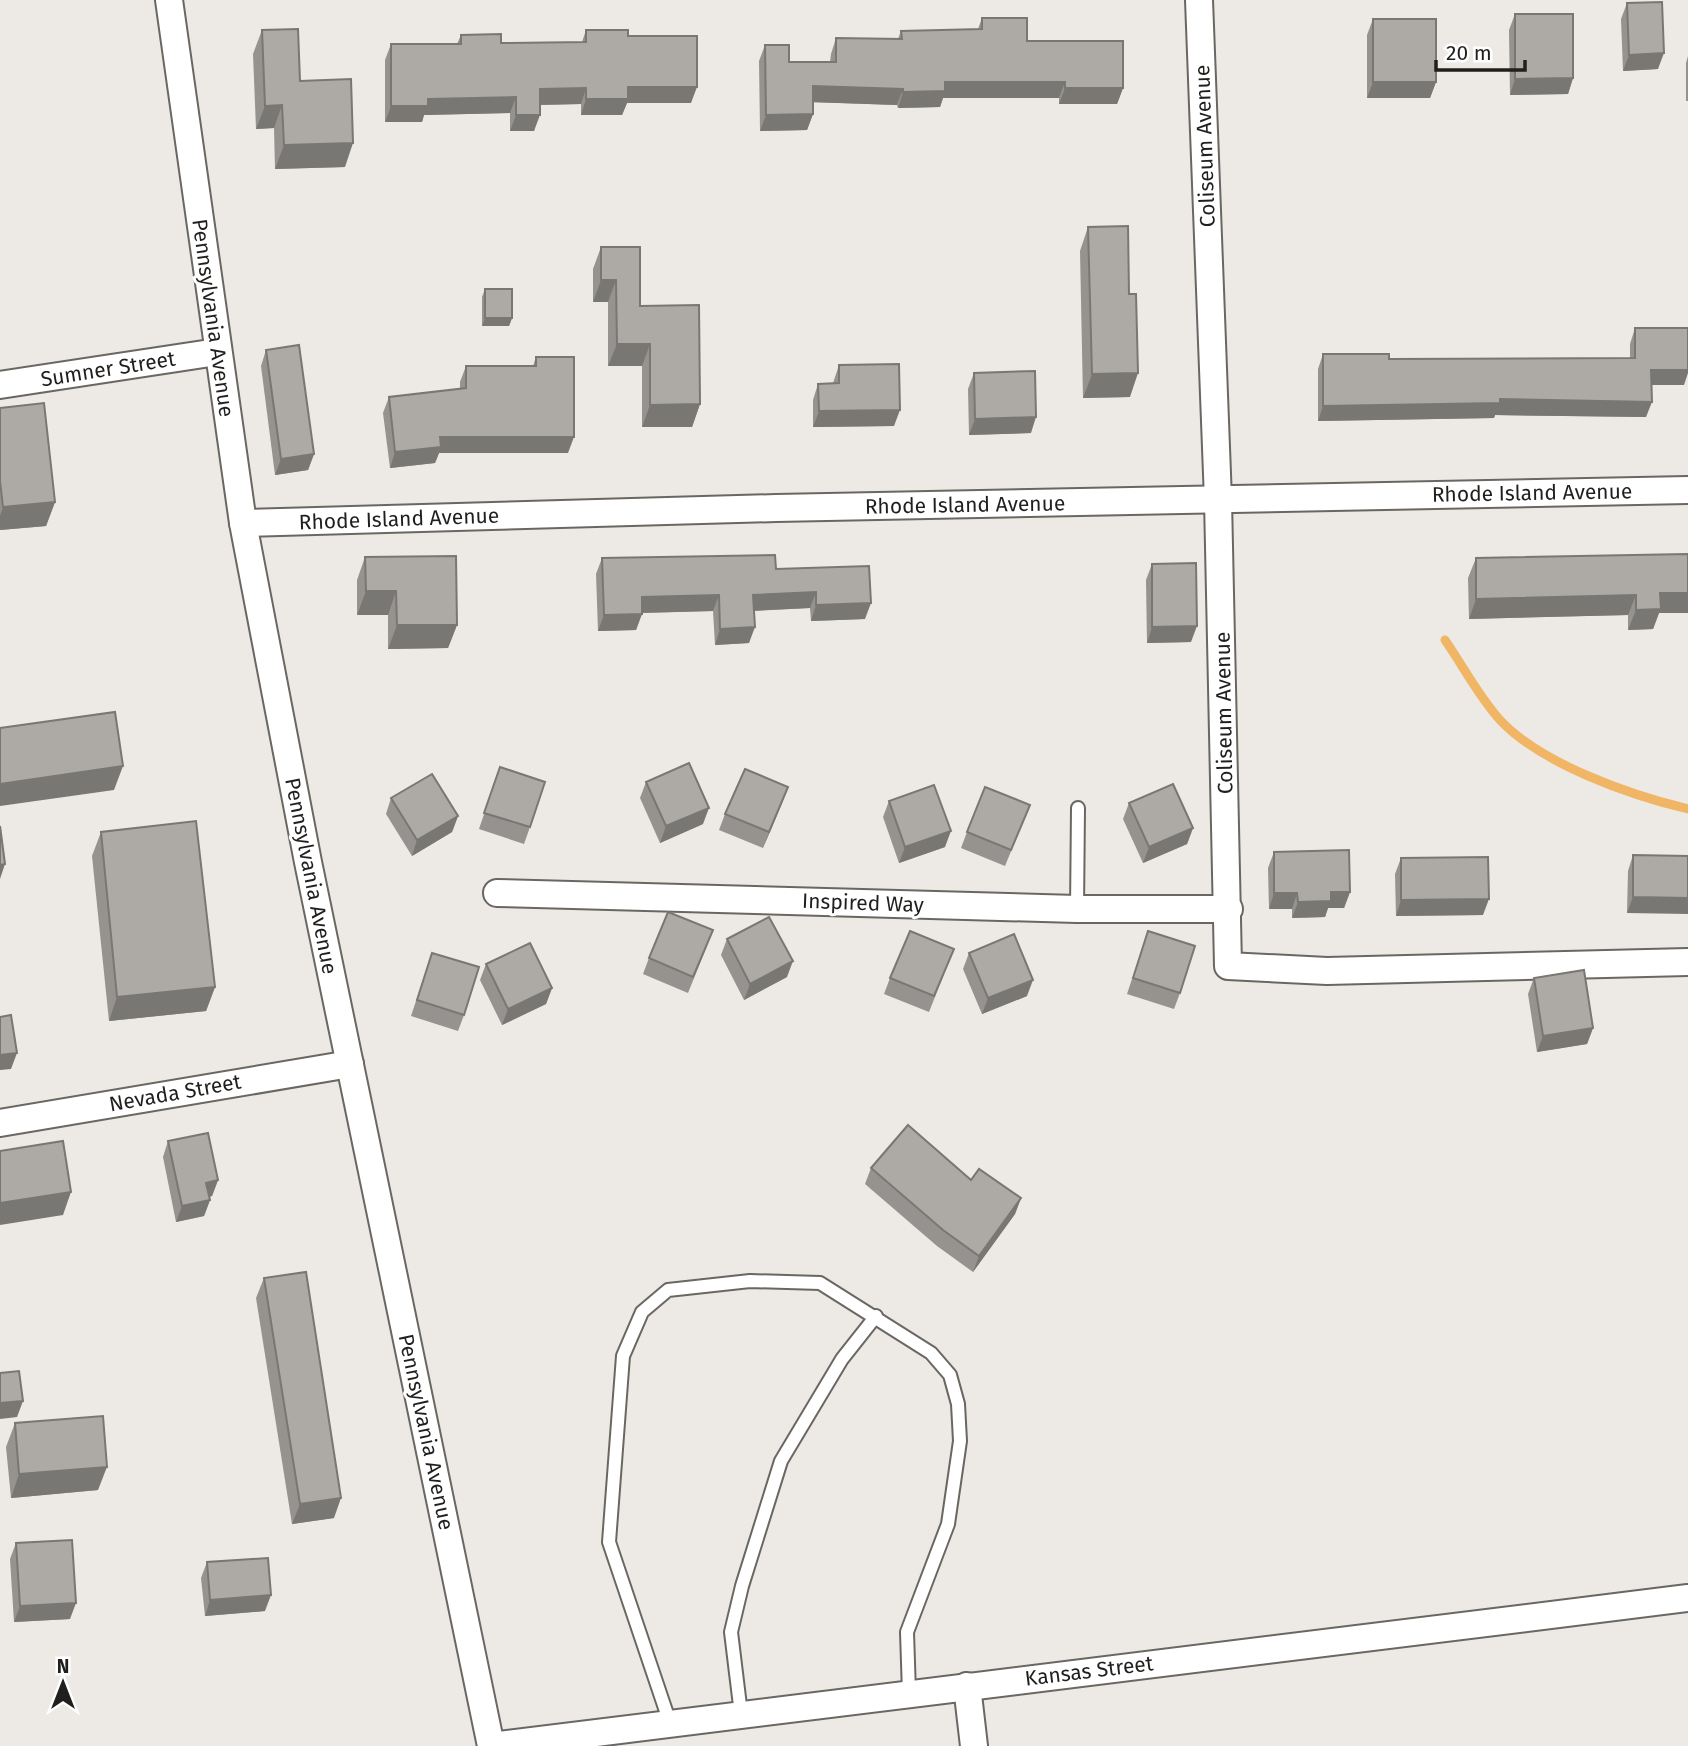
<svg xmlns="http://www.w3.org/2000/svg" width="1688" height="1746" viewBox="0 0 1688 1746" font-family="'Fira Sans',sans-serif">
  <rect width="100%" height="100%" fill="#ede9e5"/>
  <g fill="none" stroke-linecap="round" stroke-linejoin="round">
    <!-- stream -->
    <path stroke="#f0b666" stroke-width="9" d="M1445,640C1463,666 1479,697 1500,720C1541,764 1630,795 1688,809"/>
    <!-- service casing -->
    <g stroke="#6a6763" stroke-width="16">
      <g id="service">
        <path d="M1077,909L1078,808"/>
        <path d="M741,1714L731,1632L742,1586L781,1461L842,1359L876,1316"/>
        <path d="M670,1723L609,1542L623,1356L642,1312L668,1290L750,1281L820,1283L931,1353L950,1375L958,1404L960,1441L948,1524L907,1632L909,1693"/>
      </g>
    </g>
    <!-- minor casing -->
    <g stroke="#6a6763" stroke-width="30">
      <g id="minor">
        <path d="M169,0L243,523L308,862L491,1746"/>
        <path d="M1199,0L1218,500L1228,966L1327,971L1688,962"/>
        <path d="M0,385L217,352"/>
        <path d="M243,523L776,508L1688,490"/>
        <path d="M497,893L1077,909H1229"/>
        <path d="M0,1123L350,1064"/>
        <path d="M967,1686L974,1746"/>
        <path d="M491,1746L1688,1598"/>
      </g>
    </g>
    <!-- service -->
    <use href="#service" stroke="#fff" stroke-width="12"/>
    <!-- minor -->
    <use href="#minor" stroke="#fff" stroke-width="26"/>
  </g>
  <!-- wall -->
  <g fill="#95928f">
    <path d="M1627,3L1658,69L1623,71L1621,19Z"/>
    <path d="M1515,14L1573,78L1568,94L1510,95L1509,30Z"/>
    <path d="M982,18L1123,88L1117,104H1059V98H943L940,107L898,108L897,105L813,102V114L807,130L760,131L759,61L765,45L789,62H830L831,54L836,38L898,39L901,31L978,29Z"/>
    <path d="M1373,19L1436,82L1430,98H1367V35Z"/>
    <path d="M262,30L300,81L345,167L275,169L274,128L256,129L253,54Z"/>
    <path d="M586,30L628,36L691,103H627L622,115H581V104L540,105L534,131H510V113L424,115L422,122H385V60L391,44H457L461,35L501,43L582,42Z"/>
    <path d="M1688,56V101H1686V63Z"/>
    <path d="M1088,227L1130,397L1083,398L1080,251Z"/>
    <path d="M601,247L640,306L700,404L692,427H642V366H608V302H593V269Z"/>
    <path d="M485,289L512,318L509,326H482V297Z"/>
    <path d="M1635,328L1684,385H1651L1646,417L1495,415L1494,418L1318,421V369L1323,354L1389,359L1630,358V344Z"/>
    <path d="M266,350L314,454L308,470L275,475L261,366Z"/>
    <path d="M536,357L568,453H439L435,463L390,468L383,413L389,397L460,389V382L466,366H533Z"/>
    <path d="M839,365L894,426L813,427V400L818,384L833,383Z"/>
    <path d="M974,373L1031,433L969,435L968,389Z"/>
    <path d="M0,408L55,502L46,526L0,530Z"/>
    <path d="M1688,554V613H1659L1653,629L1628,630V615L1469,619L1468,578L1476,558Z"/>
    <path d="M365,557L457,625L448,648L388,649V615H357V580Z"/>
    <path d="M602,558L776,569L865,619L811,621L810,608L754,611L749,643L715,645L713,611L642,613L636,630L598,631L596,574Z"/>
    <path d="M1152,564L1191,642L1147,643L1146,580Z"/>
    <path d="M500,767L530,827L524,844L479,829Z"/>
    <path d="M646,782L703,824L660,843L640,798Z"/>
    <path d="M391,798L458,816L452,832L412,856L386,814Z"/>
    <path d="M889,801L945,847L899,863L883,817Z"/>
    <path d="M782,803L763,848L719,830L725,814Z"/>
    <path d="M1129,803L1193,828L1187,844L1143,863L1123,819Z"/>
    <path d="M1030,805L1005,866L961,848L967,832Z"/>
    <path d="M101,832L215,987L206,1011L109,1021L92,856Z"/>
    <path d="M1274,852L1350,892L1344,908H1328L1325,917L1292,918V909H1269L1268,868Z"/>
    <path d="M1633,855L1688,856L1627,913L1628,871Z"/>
    <path d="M1401,858L1483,915L1396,916L1395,874Z"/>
    <path d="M1148,931L1180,993L1174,1009L1127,994Z"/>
    <path d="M727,939L787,977L744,1000L721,955Z"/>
    <path d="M707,946L688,993L643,974L649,958Z"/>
    <path d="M954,949L929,1012L884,994L890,978Z"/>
    <path d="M432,953L464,1015L458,1031L411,1016Z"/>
    <path d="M969,953L1027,996L982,1014L963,969Z"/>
    <path d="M486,964L552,988L546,1004L502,1025L480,980Z"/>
    <path d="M1534,978L1593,1028L1587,1044L1537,1052L1528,994Z"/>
    <path d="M168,1141L218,1180L212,1196L209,1197L210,1200L204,1216L176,1222L163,1157Z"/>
    <path d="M871,1168L971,1180L1021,1198L1015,1214L973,1272L937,1246L865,1184Z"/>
    <path d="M264,1278L334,1518L292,1524L256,1298Z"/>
    <path d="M15,1423L98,1490L11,1498L6,1447Z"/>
    <path d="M16,1543L70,1619L14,1622L10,1559Z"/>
    <path d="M207,1562L265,1611L205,1616L201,1578Z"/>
  </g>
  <!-- shaded-wall -->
  <g fill="#797774">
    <path d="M1664,53L1658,69L1623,71L1629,55Z"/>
    <path d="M1573,78L1568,94L1510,95L1515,79Z"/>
    <path d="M945,82H1065L1059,98H943L940,107L898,108L903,92Z"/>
    <path d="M1373,82H1436L1430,98H1367Z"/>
    <path d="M813,86L903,89L897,105L807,102Z"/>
    <path d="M628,87H697L691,103H627L622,115H581L586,99Z"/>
    <path d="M586,88L581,104L534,105L540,89Z"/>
    <path d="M1065,88H1123L1117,104H1059Z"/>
    <path d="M516,97L510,113L424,115L422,122H385L391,106L428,99Z"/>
    <path d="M282,105L274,128L256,129L265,106Z"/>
    <path d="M813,114L807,130L760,131L766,115Z"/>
    <path d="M516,115H540L534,131H510Z"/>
    <path d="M353,143L345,167L275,169L284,145Z"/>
    <path d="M601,280H616L608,302H593Z"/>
    <path d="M485,318H512L509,326H482Z"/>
    <path d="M617,344H650L642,366H608Z"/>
    <path d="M1651,370H1688V373L1684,385H1645Z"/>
    <path d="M1138,373L1130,397L1083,398L1092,374Z"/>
    <path d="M1500,399L1652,402L1646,417L1495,415L1494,418L1318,421L1323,406Z"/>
    <path d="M700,404L692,427H642L650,405Z"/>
    <path d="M900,410L894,426L813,427L819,411Z"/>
    <path d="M1036,417L1031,433L969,435L975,419Z"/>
    <path d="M440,437H574L568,453H439L435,463L390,468L395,452Z"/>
    <path d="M314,454L308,470L275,475L281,459Z"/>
    <path d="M55,502L46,526L0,530V516L3,507Z"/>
    <path d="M366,591H396L388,615H357Z"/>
    <path d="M816,592L810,608L748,611L753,595Z"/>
    <path d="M1660,593H1688V613H1659L1653,629L1628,630L1636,610Z"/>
    <path d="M719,595L713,611L636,613L642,597Z"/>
    <path d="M1636,595L1628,615L1469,619L1476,599Z"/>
    <path d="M871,603L865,619L811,621L816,605Z"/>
    <path d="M642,614L636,630L598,631L604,615Z"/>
    <path d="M397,625H457L448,648L388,649Z"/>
    <path d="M1197,626L1191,642L1147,643L1152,627Z"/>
    <path d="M755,627L749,643L715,645L720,629Z"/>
    <path d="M123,766L114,790L0,806V784Z"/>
    <path d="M788,787L782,803L763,848L769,832Z"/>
    <path d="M709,808L703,824L660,843L666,826Z"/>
    <path d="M458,816L452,832L412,856L417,840Z"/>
    <path d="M1193,828L1187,844L1143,863L1149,847Z"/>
    <path d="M951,831L945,847L899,863L905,847Z"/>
    <path d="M5,864L0,879V865Z"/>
    <path d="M1331,892H1350L1344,908H1328L1325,917L1292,918L1298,902Z"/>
    <path d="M1274,893H1297L1292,909H1269Z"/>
    <path d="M1633,897L1688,898V914L1627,913Z"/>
    <path d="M1489,899L1483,915L1396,916L1401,900Z"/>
    <path d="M793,961L787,977L744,1000L750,984Z"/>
    <path d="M1033,980L1027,996L982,1014L988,998Z"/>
    <path d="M215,987L206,1011L109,1021L117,997Z"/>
    <path d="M552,988L546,1004L502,1025L508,1009Z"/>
    <path d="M1593,1028L1587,1044L1537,1052L1543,1036Z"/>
    <path d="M17,1053L11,1069L0,1070V1055Z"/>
    <path d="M218,1180L212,1196L201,1199L206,1183Z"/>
    <path d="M71,1192L63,1215L0,1225V1203Z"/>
    <path d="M1021,1198L1015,1214L973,1272L979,1256Z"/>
    <path d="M210,1200L204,1216L176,1222L182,1206Z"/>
    <path d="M23,1401L17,1417L0,1419V1403Z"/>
    <path d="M107,1467L98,1490L11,1498L19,1474Z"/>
    <path d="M341,1498L334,1518L292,1524L300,1504Z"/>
    <path d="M271,1595L265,1611L205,1616L210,1600Z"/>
    <path d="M76,1603L70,1619L14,1622L20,1606Z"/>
  </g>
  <!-- building -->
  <g fill="#adaaa6" stroke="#797774" stroke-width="2">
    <path d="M1662,2L1664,53L1629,55L1627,3Z"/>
    <path d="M1515,14H1573V78L1515,79Z"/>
    <path d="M982,18H1027V41H1123V88H1065V82H945V91L903,92V89L813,86V114L766,115L765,45H789V62H836V38L902,39L901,31L982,29Z"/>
    <rect x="1373" y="19" width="63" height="63"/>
    <path d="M298,29L300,81L351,79L353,143L284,145L282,105L265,106L262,30Z"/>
    <path d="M586,30H628V36H697V87H628V99H586V88L540,89V115H516V97L428,99V106H391V44H461V35L501,34V43L586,42Z"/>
    <path d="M1128,226L1129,294H1136L1138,373L1092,374L1088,227Z"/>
    <path d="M601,247H640V306L699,305L700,404L650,405V344H617L616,280H601Z"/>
    <rect x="485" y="289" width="27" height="29"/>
    <path d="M1635,328H1688V370H1651L1652,402L1500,399V403L1323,406V354H1389V359L1635,358Z"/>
    <path d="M299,345L314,454L281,459L266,350Z"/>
    <path d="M536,357H574V437H440L441,447L395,452L389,397L466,388V366H536Z"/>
    <path d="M899,364L900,410L819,411L818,384L839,383V365Z"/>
    <path d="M1035,371L1036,417L975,419L974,373Z"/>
    <path d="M44,403L55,502L3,507L0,481V408Z"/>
    <path d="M1688,554V593H1660L1661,609L1636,610V595L1476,599V558Z"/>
    <path d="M775,555L776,569L869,566L871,603L816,605V592L753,595L755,627L720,629L719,595L642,597V614L604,615L602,558Z"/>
    <path d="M456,556L457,625H397L396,591H366L365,557Z"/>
    <path d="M1196,563L1197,626L1152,627V564Z"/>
    <path d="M115,712L123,766L0,784V728Z"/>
    <path d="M689,763L709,808L666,826L646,782Z"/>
    <path d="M500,767L545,782L530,827L484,813Z"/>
    <path d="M745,769L788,787L769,832L725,814Z"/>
    <path d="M432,774L458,816L417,840L391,798Z"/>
    <path d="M1173,784L1193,828L1149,847L1129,803Z"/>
    <path d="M934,785L951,831L905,847L889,801Z"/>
    <path d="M985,787L1030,805L1011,850L967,832Z"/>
    <path d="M196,821L215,987L117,997L101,832Z"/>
    <path d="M0,826L5,864L0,865Z"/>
    <path d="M1349,850L1350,892H1331V901L1298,902L1297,893H1274V852Z"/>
    <path d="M1633,855L1688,856V898L1633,897Z"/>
    <path d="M1488,857L1489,899L1401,900V858Z"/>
    <path d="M668,912L713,930L693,977L649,958Z"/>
    <path d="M769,917L793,961L750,984L727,939Z"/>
    <path d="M910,931L954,949L934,996L890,978Z"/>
    <path d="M1148,931L1195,946L1180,993L1133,978Z"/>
    <path d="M1014,934L1033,980L988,998L969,953Z"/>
    <path d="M530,943L552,988L508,1009L486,964Z"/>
    <path d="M432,953L479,967L464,1015L417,1000Z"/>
    <path d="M1584,970L1593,1028L1543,1036L1534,978Z"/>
    <path d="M11,1015L17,1053L0,1055V1017Z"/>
    <path d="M908,1125L971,1180L979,1169L1021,1198L979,1256L943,1230L871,1168Z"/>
    <path d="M208,1133L218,1180L206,1183L210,1200L182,1206L168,1141Z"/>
    <path d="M63,1141L71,1192L0,1203V1151Z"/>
    <path d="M306,1272L341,1498L300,1504L264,1278Z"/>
    <path d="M19,1371L23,1401L0,1403V1373Z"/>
    <path d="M103,1416L107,1467L19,1474L15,1423Z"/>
    <path d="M72,1540L76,1603L20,1606L16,1543Z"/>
    <path d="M268,1558L271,1595L210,1600L207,1562Z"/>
  </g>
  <g text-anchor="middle" stroke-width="6" stroke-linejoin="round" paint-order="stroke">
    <!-- street labels -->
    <g font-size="21" fill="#201f1d" stroke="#fff">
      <text transform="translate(1205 146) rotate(-92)" y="7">Coliseum Avenue</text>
      <text transform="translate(213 318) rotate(82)" y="7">Pennsylvania Avenue</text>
      <text transform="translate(108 369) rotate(-9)" y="7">Sumner Street</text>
      <text transform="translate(1532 493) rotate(-1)" y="7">Rhode Island Avenue</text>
      <text transform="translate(965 505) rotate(-1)" y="7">Rhode Island Avenue</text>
      <text transform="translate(399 519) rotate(-2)" y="7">Rhode Island Avenue</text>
      <text transform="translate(1224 713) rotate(-91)" y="7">Coliseum Avenue</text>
      <text transform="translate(311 876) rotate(79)" y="7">Pennsylvania Avenue</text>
      <text transform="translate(863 903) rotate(2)" y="7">Inspired Way</text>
      <text transform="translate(175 1093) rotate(-10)" y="7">Nevada Street</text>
      <text transform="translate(426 1432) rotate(78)" y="7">Pennsylvania Avenue</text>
      <text transform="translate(1089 1671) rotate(-7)" y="7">Kansas Street</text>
    </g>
  </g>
  <!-- north arrow -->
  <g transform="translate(63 1683)" stroke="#ffffff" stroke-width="5" paint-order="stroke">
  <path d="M0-5L12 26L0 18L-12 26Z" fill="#201f1d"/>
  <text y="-10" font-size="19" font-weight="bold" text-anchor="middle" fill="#201f1d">N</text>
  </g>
  <!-- scale -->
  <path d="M1436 60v10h89v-10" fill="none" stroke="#201f1d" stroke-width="3.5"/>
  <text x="1446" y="60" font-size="21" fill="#201f1d" stroke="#ffffff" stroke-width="5" paint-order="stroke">20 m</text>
</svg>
